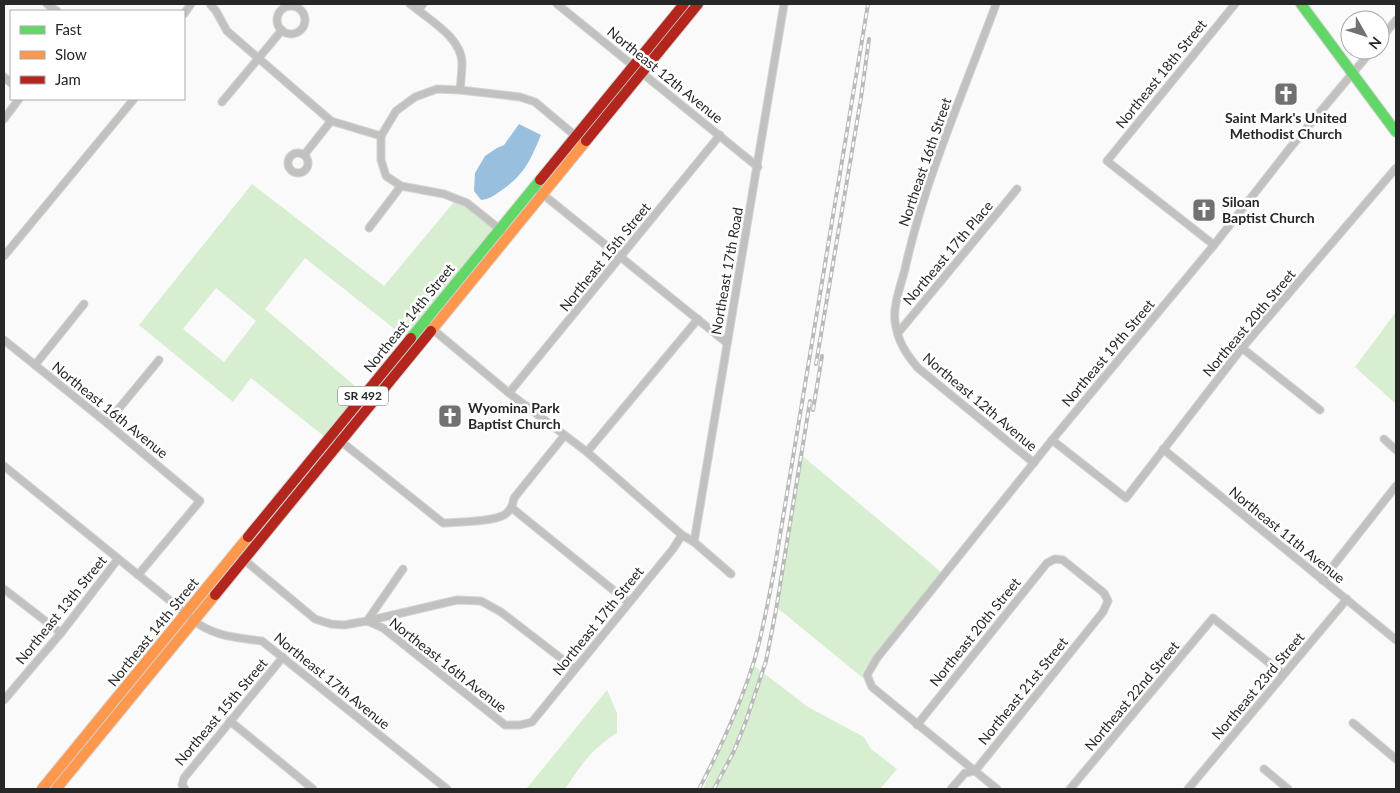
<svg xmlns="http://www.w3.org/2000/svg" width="1400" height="793" viewBox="0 0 1400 793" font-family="Lato,sans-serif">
  <rect width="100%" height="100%" fill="#fafafb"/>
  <!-- green -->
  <g fill="#d7eed0" fill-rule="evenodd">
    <path d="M252,184L384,286L454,202L469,209L495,229L406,338L305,258L265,309L362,392L325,437L251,378L233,402L139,325ZM216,288L256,321L224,362L183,329Z"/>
    <path d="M1396,312V404L1355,367Z"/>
    <path d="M799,453L941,572L862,673L863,678L775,606Z"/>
    <path d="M753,665L808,707L864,737L871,749L897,769L880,789H703L747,685Z"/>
    <path d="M607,690L617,713V733C590,750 583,763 565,789H526Z"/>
  </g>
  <!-- water -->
  <path fill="#98bfde" d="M519,124L541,135C531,159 525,174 502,190C495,195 490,199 481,200L474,191L475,173L485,156L497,148L504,145Z"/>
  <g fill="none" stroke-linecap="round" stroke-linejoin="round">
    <!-- street casing -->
    <g stroke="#d4d4d5" stroke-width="9">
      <g id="street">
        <path d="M47,4L57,11"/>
        <path d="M210,4L216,11L227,31L331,121L381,136V160L386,176L401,186L444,194L467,203L502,231"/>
        <path d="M410,4L418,10L423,4"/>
        <path d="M557,4L758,167"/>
        <path d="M996,4C964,91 925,178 905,269C901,285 893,305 895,321C897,340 906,354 918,368L1034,463"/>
        <circle cx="291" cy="20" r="14"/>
        <path d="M418,10C434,23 461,39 462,62C462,71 461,81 460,90"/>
        <path d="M184,14L191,4"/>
        <path d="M1380,40L1396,20"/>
        <path d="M4,77L11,83"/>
        <path d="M222,102L282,30"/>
        <path d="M4,119L19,99"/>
        <path d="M381,136L396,111L415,97L437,89L460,90L520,97L535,102L578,138"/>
        <circle cx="298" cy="163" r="10"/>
        <path d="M304,155L331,121"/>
        <path d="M540,192L727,343"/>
        <path d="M369,228L401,186"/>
        <path d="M1214,245L1107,161L1235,4"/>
        <path d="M4,256L134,99"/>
        <path d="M430,327L509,393L587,452L682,535"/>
        <path d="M898,333L1017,189"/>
        <path d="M4,340L107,423L200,501L138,575"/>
        <path d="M1242,348L1320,410"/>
        <path d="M35,365L84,304"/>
        <path d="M509,393L720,135"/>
        <path d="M107,423L159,360"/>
        <path d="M338,439L443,523C459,522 491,522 504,515C511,511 513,505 514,498L564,436"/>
        <path d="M1384,439L1396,450"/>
        <path d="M1052,440L1126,498L1242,348L1396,168"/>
        <path d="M1163,449L1396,640"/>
        <path d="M587,452L698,319"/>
        <path d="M4,466L200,625C219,637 241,638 262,641L447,789"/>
        <path d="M512,508L628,602"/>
        <path d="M694,542L784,4"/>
        <path d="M242,558L315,619L331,624L344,625L367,621L383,628L505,725H520L532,722L673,549L682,535L694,542L731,574"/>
        <path d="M1322,580L1396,486"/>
        <path d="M4,589L61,633"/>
        <path d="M367,621L457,600L481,601L501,612L575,669"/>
        <path d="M367,621L403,569"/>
        <path d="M4,700L61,633L118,559"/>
        <path d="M230,721L313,789"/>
        <path d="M1353,723L1396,759"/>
        <path d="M917,725L1047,563L1055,559L1063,560L1104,593L1108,601L1103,612L975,771L965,773L951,789"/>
        <path d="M1264,769L1288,789"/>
        <path d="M185,789L182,785L184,778L283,657"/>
        <path d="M997,789L872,687L867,675L877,658L1052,440L1214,245L1290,148L1372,50"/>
        <path d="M1070,789L1213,618L1283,674"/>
        <path d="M1188,789L1347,599"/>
      </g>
    </g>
    <!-- fast casing -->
    <g stroke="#d4d4d5" stroke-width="12">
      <g id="fast">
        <path d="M1301,4L1396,132"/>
        <path d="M411,338L540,180"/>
      </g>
    </g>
    <!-- slow casing -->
    <g stroke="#d4d4d5" stroke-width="12">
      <g id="slow">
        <path d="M431,331L586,141"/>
        <path d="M42,789L248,537"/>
        <path d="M56,789L215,595"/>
      </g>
    </g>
    <!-- jam casing -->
    <g stroke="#d4d4d5" stroke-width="12">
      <g id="jam">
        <path d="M586,141L698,4"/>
        <path d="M540,180L684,4"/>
        <path d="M248,537L411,338"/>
        <path d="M215,595L431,331"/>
      </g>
    </g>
    <!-- street -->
    <use href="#street" stroke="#c1c1c0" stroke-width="7"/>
    <!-- fast -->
    <use href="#fast" stroke="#63d668" stroke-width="10"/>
    <!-- slow -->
    <use href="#slow" stroke="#ff974d" stroke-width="10"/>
    <!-- jam -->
    <use href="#jam" stroke="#b3261e" stroke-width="10"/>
    <!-- rail casing -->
    <g stroke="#bababa" stroke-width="4">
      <g id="rail">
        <path d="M816,364L861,98L869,39"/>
        <path d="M813,410L822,356"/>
        <path d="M699,789C721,747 741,704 755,658C764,626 770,593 776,560L868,4"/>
        <path d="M714,789L734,751L746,721L766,661L776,610L810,401"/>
      </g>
    </g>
    <!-- rail -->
    <use href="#rail" stroke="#fff" stroke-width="2" stroke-dasharray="5.5" stroke-linecap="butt"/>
  </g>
  <!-- icons -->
  <defs>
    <g id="church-square" transform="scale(1.25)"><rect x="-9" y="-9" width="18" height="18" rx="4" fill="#717171" stroke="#fff"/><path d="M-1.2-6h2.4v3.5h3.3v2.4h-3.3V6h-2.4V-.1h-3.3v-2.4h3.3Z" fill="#fff"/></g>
  </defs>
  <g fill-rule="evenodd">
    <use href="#church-square" x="1286" y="94"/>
    <use href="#church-square" x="1204" y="210"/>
    <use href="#church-square" x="450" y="416"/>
  </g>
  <g text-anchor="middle" stroke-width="5" stroke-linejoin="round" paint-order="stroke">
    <!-- shield labels -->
    <rect fill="#fff" stroke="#686868" stroke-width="1" x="338" y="386.5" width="50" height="19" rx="4"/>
    <g font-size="12" font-weight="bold" fill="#272727">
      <text x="363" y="400">SR 492</text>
    </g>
    <!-- street labels -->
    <g font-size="14" fill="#272727" stroke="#fff">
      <text transform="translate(1161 74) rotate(-51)" y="5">Northeast 18th Street</text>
      <text transform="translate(665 75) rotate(39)" y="5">Northeast 12th Avenue</text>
      <text transform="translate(925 162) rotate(-71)" y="5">Northeast 16th Street</text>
      <text transform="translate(948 253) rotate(-50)" y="5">Northeast 17th Place</text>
      <text transform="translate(605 257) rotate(-51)" y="5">Northeast 15th Street</text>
      <text transform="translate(727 271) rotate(-80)" y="5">Northeast 17th Road</text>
      <text transform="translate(409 318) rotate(-51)" y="5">Northeast 14th Street</text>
      <text transform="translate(1249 323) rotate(-50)" y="5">Northeast 20th Street</text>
      <text transform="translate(1108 353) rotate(-50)" y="5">Northeast 19th Street</text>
      <text transform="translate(980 402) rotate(40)" y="5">Northeast 12th Avenue</text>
      <text transform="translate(110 410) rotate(39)" y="5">Northeast 16th Avenue</text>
      <text transform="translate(1287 535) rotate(39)" y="5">Northeast 11th Avenue</text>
      <text transform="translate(61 610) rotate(-51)" y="5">Northeast 13th Street</text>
      <text transform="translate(598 621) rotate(-51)" y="5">Northeast 17th Street</text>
      <text transform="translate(153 632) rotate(-51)" y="5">Northeast 14th Street</text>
      <text transform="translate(975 632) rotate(-51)" y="5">Northeast 20th Street</text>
      <text transform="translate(448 665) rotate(38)" y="5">Northeast 16th Avenue</text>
      <text transform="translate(332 681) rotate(39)" y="5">Northeast 17th Avenue</text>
      <text transform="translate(1258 686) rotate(-50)" y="5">Northeast 23rd Street</text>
      <text transform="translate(1023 691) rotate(-51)" y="5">Northeast 21st Street</text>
      <text transform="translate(1132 696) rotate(-50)" y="5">Northeast 22nd Street</text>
      <text transform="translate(221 712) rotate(-50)" y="5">Northeast 15th Street</text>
    </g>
    <!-- poi labels -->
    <g font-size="14" font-weight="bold" fill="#272727" stroke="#fff" text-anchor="start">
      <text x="1286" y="123" text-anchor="middle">Saint Mark's United<tspan x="1286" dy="16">Methodist Church</tspan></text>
      <text x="1222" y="207">Siloan<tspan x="1222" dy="16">Baptist Church</tspan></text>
      <text x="468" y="413">Wyomina Park<tspan x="468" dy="16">Baptist Church</tspan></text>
    </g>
  </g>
  <!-- border -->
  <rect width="1400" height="793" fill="none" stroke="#272727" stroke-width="10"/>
  <!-- legend -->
  <rect x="10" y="10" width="175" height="90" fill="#ffffff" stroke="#a9a9a9"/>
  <rect x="20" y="26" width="25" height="8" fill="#63d668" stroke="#a9a9a9"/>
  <text x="55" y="35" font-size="15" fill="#272727">Fast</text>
  <rect x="20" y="51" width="25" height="8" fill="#ff974d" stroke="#a9a9a9"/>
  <text x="55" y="60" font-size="15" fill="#272727">Slow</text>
  <rect x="20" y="76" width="25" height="8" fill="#b3261e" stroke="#a9a9a9"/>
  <text x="55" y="85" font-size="15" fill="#272727">Jam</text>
  <!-- north arrow -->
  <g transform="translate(1365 35) rotate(129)"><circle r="24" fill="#ffffff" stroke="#a9a9a9"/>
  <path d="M0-4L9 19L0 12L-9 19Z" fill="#717171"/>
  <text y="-8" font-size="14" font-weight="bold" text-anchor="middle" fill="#272727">N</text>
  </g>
</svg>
